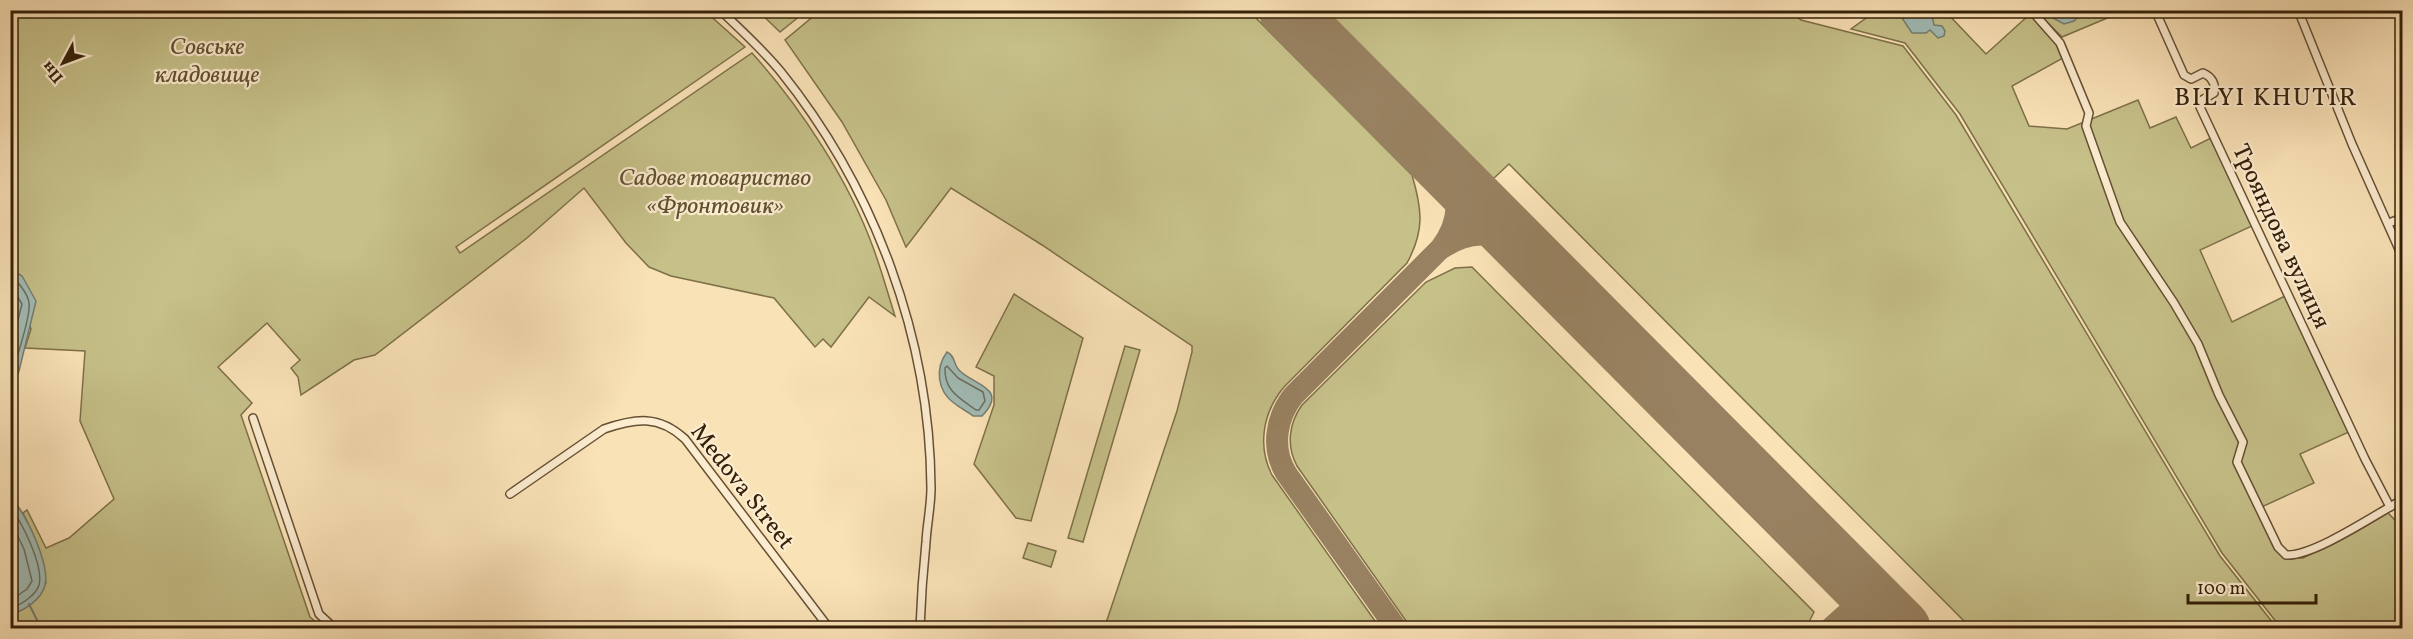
<svg xmlns="http://www.w3.org/2000/svg" width="2413" height="639" viewBox="0 0 2413 639" font-family="Vollkorn,serif">
  <rect width="100%" height="100%" fill="#fae2b7"/>
  <filter id="stains"><feTurbulence type="fractalNoise" baseFrequency=".00333" numOctaves="4"/><feColorMatrix values="0 0 0 0 .2 0 0 0 0 .09 0 0 0 0 .02 0 0 0 .5 -.17"/></filter>
  <radialGradient id="worn" r=".72"><stop offset=".6" stop-color="#630" stop-opacity="0"/><stop offset="1" stop-color="#630" stop-opacity=".3"/></radialGradient>
  <!-- green -->
  <g fill="#c6c089" stroke="#7e7049" stroke-width="1.5">
    <path d="M821,10L1249,11L1412,175C1422,209 1425,230 1407,263L1284,387C1263,412 1257,446 1272,475L1380,628H1153L1141,626L1140,628H1112L1105,626L1177,411L1192,352V346L1042,245L951,188L906,247L886,200L842,122L785,40Z"/>
    <path d="M10,11H705L745,47L456,247L460,253L752,53C800,106 850,182 874,250C882,272 888,294 895,316L869,297L831,347L823,339L815,347L774,298L671,276L649,267L626,243L584,188L527,238L375,355L354,360L301,395L298,377L291,368L300,360L267,323L218,367L252,403L241,415L310,617L323,628H11V614L17,613L46,583L37,544L23,513L27,510L46,548L69,538L114,499L80,421L85,351L25,348L31,329L11,270Z"/>
    <path d="M758,11H806L780,32Z"/>
    <path d="M1326,11H1789L1801,20L1903,46L1956,115L2220,556L2277,628H1971L1509,164L1493,179Z"/>
    <path d="M1876,11H1945L1986,54L2030,14L2052,36L2063,58L2012,86L2029,126L2067,129L2138,100L2150,128L2176,117L2191,148L2211,138L2252,226L2200,250L2232,322L2285,296L2349,432L2300,454L2314,483L2257,509L2275,548L2285,558H2303L2388,513L2402,527V628H2281L2222,553L1960,114L1905,43L1851,29Z"/>
    <path d="M2036,11H2124L2062,37Z"/>
    <path d="M1472,267L1814,612L1806,628H1411L1297,466C1286,446 1289,423 1302,405L1426,282L1455,268Z"/>
    <path d="M1014,294L1083,338L1031,521L1016,518L974,464L994,405V376L976,367Z"/>
    <path d="M1125,346L1140,350L1083,542L1068,538Z"/>
    <path d="M1028,543L1056,551L1051,567L1023,558Z"/>
  </g>
  <!-- water -->
  <g fill="#a1bcb6" stroke="#767e71" stroke-width="1.5">
    <path d="M1900,11H1928L1932,15L1934,25L1942,26L1945,31L1944,36L1938,38L1930,30L1926,33H1912L1900,15Z"/>
    <path d="M2048,11V10L2084,11L2074,21L2064,24L2051,17Z"/>
    <path d="M11,269L22,276L36,301L19,371L11,391Z"/>
    <path d="M947,352C956,356 953,365 960,371C974,385 1009,388 982,416H973C967,411 960,408 954,403C937,391 935,368 947,352Z"/>
    <path d="M11,499C26,511 50,566 45,585C42,599 24,611 11,614Z"/>
  </g>
  <g fill="none" stroke-linecap="round" stroke-linejoin="round">
    <!-- shore -->
    <g stroke="#6b6e60" stroke-width="1.5">
      <path d="M10,276C18,281 28,294 29,303C31,314 16,363 10,375"/>
      <path d="M10,285L22,304L10,351"/>
      <path d="M947,366L958,378L983,392L985,401L979,410H976C960,398 944,391 945,368Z"/>
      <path d="M10,507C22,522 44,566 39,585C36,595 20,606 10,608"/>
      <path d="M10,520L24,549L32,581L27,589L10,601"/>
    </g>
    <!-- stream -->
    <path stroke="#767e71" stroke-width="2" d="M29,604L41,628"/>
    <!-- taxiway -->
    <g stroke="#988160" stroke-width="22">
      <path d="M1442,248C1471,228 1498,231 1526,251"/>
      <path d="M1396,628L1286,473C1271,448 1276,418 1293,396L1441,248C1468,211 1457,184 1429,153"/>
      <path d="M1831,628L1868,595"/>
    </g>
    <!-- runway -->
    <path stroke="#988160" stroke-width="57" d="M1287,10L1902,628"/>
    <!-- street casing -->
    <g stroke="#665034" stroke-width="10">
      <g id="street">
        <path d="M720,10C741,30 763,50 781,72C875,189 930,338 931,488C931,506 927,524 926,542C923,571 921,600 920,628"/>
        <path d="M1864,10H1868"/>
        <path d="M2031,10L2060,43L2089,113L2086,126L2120,222L2174,303L2198,344L2219,395L2243,442L2237,462L2278,547L2286,555C2313,557 2376,514 2402,500"/>
        <path d="M2155,10L2184,75L2191,79L2203,73C2212,77 2216,84 2214,93L2202,100L2200,107L2365,459L2390,507"/>
        <path d="M2298,10L2352,144L2402,256"/>
        <path d="M2389,223L2402,218"/>
        <path d="M253,418L319,614L332,626L354,628"/>
        <path d="M510,494L604,429C636,418 659,415 685,439L829,628"/>
      </g>
    </g>
    <!-- street -->
    <use href="#street" stroke="#fcecd0" stroke-width="7"/>
  </g>
  <g text-anchor="middle" stroke-width="4.5" stroke-linejoin="round" paint-order="stroke">
    <!-- park labels -->
    <g font-size="24" font-style="italic" fill="#60502f" stroke="#fcecd0">
      <text x="207" y="54">Совське<tspan x="207" dy="28">кладовище</tspan></text>
      <text x="715" y="185">Садове товариство<tspan x="715" dy="28">«Фронтовик»</tspan></text>
    </g>
    <!-- street labels -->
    <g font-size="24" fill="#352009" stroke="#fcecd0">
      <text transform="translate(2282 236) rotate(65)" y="8">Трояндова вулиця</text>
      <text transform="translate(743 486) rotate(52)" y="8">Medova Street</text>
    </g>
    <!-- neighbourhood labels -->
    <g font-size="26" letter-spacing="1.5" fill="#352009" stroke="#fcecd0">
      <text x="2266" y="105">BILYI KHUTIR</text>
    </g>
  </g>
  <!-- margin -->
  <rect width="2413" height="639" fill="none" stroke="#fae2b7" stroke-width="36"/>
  <rect x="12" y="12" width="2389" height="615" fill="none" stroke="#352009" stroke-width="3"/>
  <rect x="18" y="18" width="2377" height="603" fill="none" stroke="#352009" stroke-width="1.5"/>
  <!-- north arrow -->
  <g transform="translate(63 63) rotate(229)" stroke="#fcecd0" stroke-width="4.5" paint-order="stroke">
  <path d="M0-4.5L10 22L0 15L-10 22Z" fill="#352009"/>
  <text y="-9" font-size="16" font-weight="bold" text-anchor="middle" fill="#352009">Пн</text>
  </g>
  <!-- scale -->
  <path d="M2188 594v9h128v-9" fill="none" stroke="#352009" stroke-width="3"/>
  <text x="2197" y="594" font-size="18" fill="#352009" stroke="#fcecd0" stroke-width="4.5" paint-order="stroke">100 m</text>
  <rect width="100%" height="100%" filter="url(#stains)"/>
  <rect width="100%" height="100%" fill="url(#worn)"/>
</svg>
